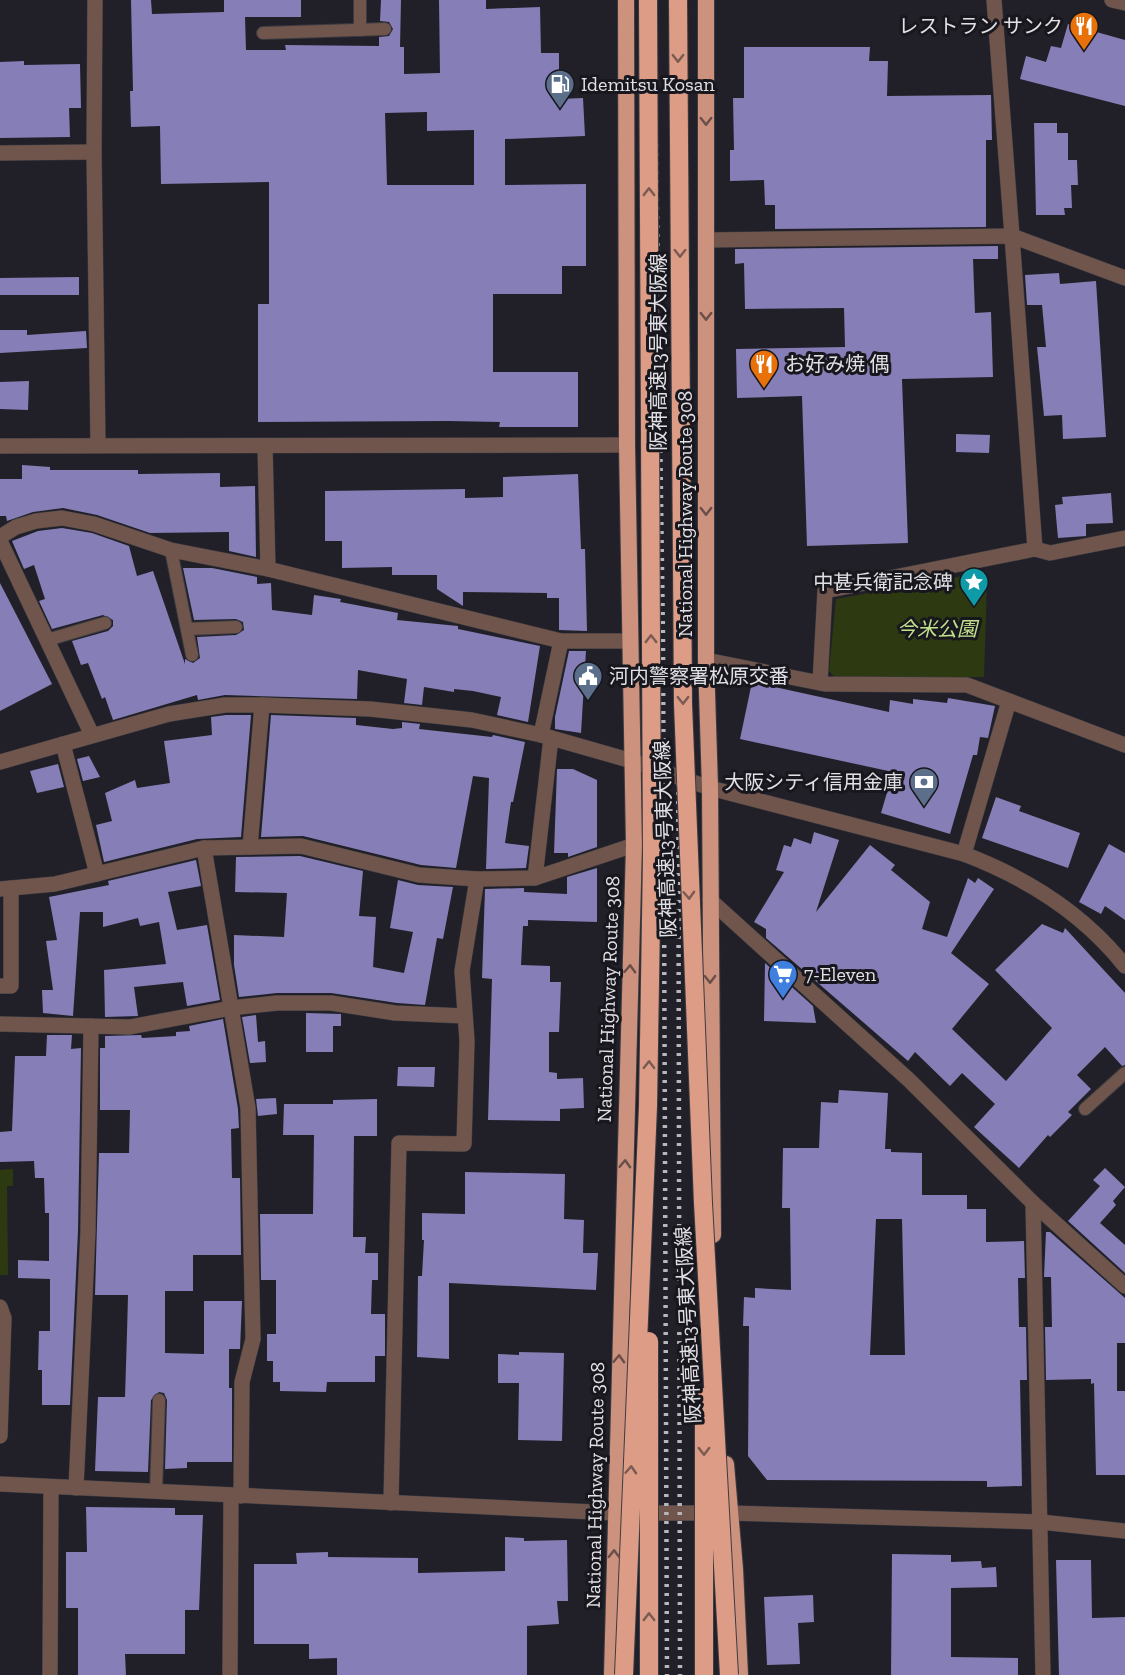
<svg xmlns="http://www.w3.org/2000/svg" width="1125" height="1675" viewBox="0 0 1125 1675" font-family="'Zilla Slab','Noto Sans JP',serif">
  <rect width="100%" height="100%" fill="#212028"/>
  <!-- green -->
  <g fill="#2d3a11">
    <path d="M979,573L987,581L984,677L836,678L829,671L836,599Z"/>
    <path d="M13,1169V1186H7L8,1275H0V1170Z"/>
  </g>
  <!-- building -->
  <g fill="#867eb6" fill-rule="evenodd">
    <path d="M131,0H151L152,14L224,12V0H301V17H245L246,50H286L285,45L379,46V37L389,36L393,29L389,22L380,21L381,0H401L400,47H404V74L440,73L439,0H486V9L540,7L541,53H559V99L583,98L585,136L505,139V185L586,184V266H562V294H493V372H578V427H499L500,422L449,421L258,422V304H269V182L161,184L160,126L131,127L130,91H133ZM427,112V131L474,130V185H387L385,113Z"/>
    <path d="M1068,24L1125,40V106L1020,79L1026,56L1046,62L1051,46L1061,48Z"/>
    <path d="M744,47H870L869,61H888L887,96L991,95L992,140H986V227L775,229V205H765L764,180L730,181V150H734L733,98H744Z"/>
    <path d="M24,61V65L80,64L81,108H69L70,137L0,138V62Z"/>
    <path d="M1034,123H1057V133H1068V160H1077L1078,185H1071L1072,208H1064L1065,215H1036Z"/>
    <path d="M998,246V259H973L975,313L991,312L993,377L902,379L908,543L807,546L802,396L737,398L736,349L845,347L844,308L745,309L744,263L735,264V249Z"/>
    <path d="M1059,273L1060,284L1096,281L1106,437L1063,439L1062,415L1044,416L1037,347H1046L1042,305H1027L1025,275Z"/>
    <path d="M79,277V295H0V278Z"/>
    <path d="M0,330H27V335L86,331L87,348L0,353Z"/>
    <path d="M29,381L28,410L0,409V382Z"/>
    <path d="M956,434L990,435L989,453L956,452Z"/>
    <path d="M22,465L50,467V470H138V474L220,473V487L255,486L256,557L229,551V532L150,533L97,515L63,508L33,512L7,521L6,516H0V479H22Z"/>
    <path d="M578,474L581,549H585L587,631L559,630V598H547V593L463,592V606L437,589V575H392V567L342,568V541H325V491L465,489V498L503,497V477Z"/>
    <path d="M1111,493L1113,523L1086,524V536L1058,538L1055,505L1063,504L1062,497Z"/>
    <path d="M62,528L92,533L129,546L137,576L153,571L185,664V659L193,663L200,658L197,637L236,635L244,630L243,622L236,619L194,620L183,568H212L257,577V584L271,583L272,610L312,615L314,595L341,599L340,602L398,613L397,620L458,626V629L540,646L528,722L497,715L501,697L473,691L454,689V692L424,687L422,705L404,703L407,679L358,670L357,699L225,695L198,700L197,695L113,720L105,697L102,699L88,663L81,665L72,641L108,631L113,626V620L103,615L52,629L39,601L45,599L34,565L24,569L12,541L38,531Z"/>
    <path d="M0,583L52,684L0,711Z"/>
    <path d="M569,651H586L581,733L555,729V717Z"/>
    <path d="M752,682L889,712L890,700L913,704V699L947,703L948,698L995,706L988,738L980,737L977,755H973L950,834L881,813L893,772L740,739Z"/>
    <path d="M226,715H251L241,837L197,839L104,862L96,825L112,821L105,793L135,780L137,788L170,783L164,741L212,735L211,717Z"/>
    <path d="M271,715L356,718V725L393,729L402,728V722L420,724L419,729L492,737L493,735L525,742L513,802H511L505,843L529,846L526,868L486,869L489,778L473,776L456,868L421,865L303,836L261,837Z"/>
    <path d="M89,756L100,777L83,781L77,759Z"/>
    <path d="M58,764L64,787L37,793L30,771Z"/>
    <path d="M557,769H573L597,780V847L568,857V853H554Z"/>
    <path d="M996,797L1021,806L1019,811L1080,833L1068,868L982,838Z"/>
    <path d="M814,832L839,840L816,912L870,845L895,865L891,870L930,902L922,929L947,937L968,878L975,883L978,878L994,889L951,953L989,984L952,1029L1006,1081L1052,1028L995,970L1042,924L1063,933L1065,928L1125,993V1065L1122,1066L1105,1047L1077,1075L1091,1089L1068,1112L1072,1115L1050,1137L1048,1135L1019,1168L974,1127L995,1104L962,1073L950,1086L915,1052L908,1061L766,938V929L754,922L784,872L776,870L784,845L791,847L794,838L811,844Z"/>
    <path d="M1109,844L1125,853V920L1105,906L1101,914L1079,902Z"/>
    <path d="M300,856L363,871L359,916L376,917L373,967L404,973L413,932L390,928L398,880L418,885L453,887L443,939L437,938L425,1005L397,1003L331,993H277L239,997L234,965V935L284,937L287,893L235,892L236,857Z"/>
    <path d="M196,860L201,886L168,892L177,930L207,925L220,1000L187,1006L183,982L134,987L138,1016L105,1017L104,970L166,964L159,922L140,926L138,918L103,927V912H80L73,1016L43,1013L42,990H53L46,941L57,940L49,897L109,885L108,881Z"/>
    <path d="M597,868V922L528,920V926H523L521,965L550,966V982H561L559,1032H549V1072L557,1073V1079L583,1078L584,1108L560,1109V1121L488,1120L492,979L482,978L485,889L524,888V892L567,894V877Z"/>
    <path d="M765,963L813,1006L816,1023L764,1021Z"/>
    <path d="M306,1013L341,1014V1026H333V1052H306Z"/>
    <path d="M256,1015L258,1042L265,1041L266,1062L250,1063L242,1017Z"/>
    <path d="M223,1019L238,1109L239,1128L231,1129L232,1178H240L241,1255H193V1291H165V1353L204,1354V1301H242L240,1349H229V1388H232V1462H187V1468L165,1469L167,1400L164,1393L159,1392L151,1400L148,1472L95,1471L98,1397H125L127,1333L128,1295H95L99,1153H129L130,1110H100V1048H105V1036L141,1035L142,1038L176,1036V1032L190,1031L189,1026Z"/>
    <path d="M47,1035H72L71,1049L81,1048L78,1231L70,1405H42V1370H38L39,1331H50V1279L18,1278V1260L49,1261V1213H45L44,1178H35L34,1161L0,1162V1132L12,1131L15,1056H46Z"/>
    <path d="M398,1067H435L434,1087L397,1086Z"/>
    <path d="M839,1090L888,1093L885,1149H891V1152L922,1153V1195H967V1209H986V1242L1024,1241L1025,1278H1018L1019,1327H1026L1027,1380H1020L1022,1486L987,1487V1481L767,1480L748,1456L749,1326H743L744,1297L755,1298V1288L791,1290L790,1208H782L783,1148H819L821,1102L838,1103ZM876,1219H902L905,1355H870Z"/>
    <path d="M276,1098L277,1114L258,1116L256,1099Z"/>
    <path d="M377,1099V1136H354L353,1237H366L365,1253H378V1280H372L371,1314H385V1356H375V1382H327L326,1392L280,1391V1382H273V1361H267V1334H276V1280H261L260,1214H313L314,1135H283L284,1104H333V1100Z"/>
    <path d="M1105,1168L1125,1187L1113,1201L1116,1205L1100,1223L1125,1245V1273L1068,1221L1100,1186L1093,1180Z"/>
    <path d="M465,1172L565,1174L564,1219L584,1220L583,1253H598L596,1290L449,1283V1359L417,1357L418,1276H422L424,1240H422V1213L465,1214Z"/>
    <path d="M1046,1232H1050L1125,1298V1343H1117V1391H1125V1475H1096L1094,1383L1091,1384V1379L1046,1380L1045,1327H1052L1051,1277H1044Z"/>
    <path d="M519,1352L564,1353L562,1441L518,1440L519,1383H498V1354L519,1355Z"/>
    <path d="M86,1507L175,1508V1515H203L199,1610H185V1654H125L126,1675H78V1608H66V1552H87Z"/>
    <path d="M505,1537L524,1538V1541L567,1540L568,1601H557L559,1624L527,1626V1675H337V1658L309,1659V1644H254V1564H297L296,1553L328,1552V1557L418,1558V1573L505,1571Z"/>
    <path d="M892,1554L951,1555V1562L981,1561L982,1568L996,1567L997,1587L951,1588V1657L1018,1658V1675H891Z"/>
    <path d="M1056,1560H1091L1092,1618L1125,1617V1675H1059Z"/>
    <path d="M813,1595L814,1622L798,1623L800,1664L767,1665L764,1597Z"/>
  </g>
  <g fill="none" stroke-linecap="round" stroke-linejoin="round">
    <!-- service casing -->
    <g stroke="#3c3b42" stroke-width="14">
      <g id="service">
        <path d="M360,30V0"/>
        <path d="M263,33L385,29"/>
        <path d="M171,550L192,655"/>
        <path d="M187,629L236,627"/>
        <path d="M47,640L105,623"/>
        <path d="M1085,1109L1125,1073"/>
        <path d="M156,1492L159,1400"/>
      </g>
    </g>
    <!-- minor casing -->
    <g stroke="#3c3b42" stroke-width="16">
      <g id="minor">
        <path d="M95,0L94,152L98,445"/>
        <path d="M994,0L1012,236L1125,278"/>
        <path d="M0,153L94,152"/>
        <path d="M706,240L1012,236L1035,549L825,591L820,683"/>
        <path d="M265,446L268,569"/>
        <path d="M0,537L16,527L36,521L62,518L94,524L171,550L268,569L561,641H630"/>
        <path d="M0,541L92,735"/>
        <path d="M1035,549L1050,553L1125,538"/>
        <path d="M706,660L825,684L967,685L1125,745"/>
        <path d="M541,735L561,641"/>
        <path d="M63,744L97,874"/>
        <path d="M0,762L169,714L225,705H262L370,709L472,720L541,735L632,761"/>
        <path d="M250,847L262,705"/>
        <path d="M204,848L248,1108L253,1339L242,1382L241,1496"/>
        <path d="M964,854L1009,701"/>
        <path d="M535,878L551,738"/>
        <path d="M0,889L55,884L204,848L301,846L419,875L477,879L535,878L634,845"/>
        <path d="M710,900L909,1080L1033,1203L1125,1286"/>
        <path d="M0,986H11V888"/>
        <path d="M0,1024L130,1027L231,1008L277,1003H331L395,1013L465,1016"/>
        <path d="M1033,1203L1043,1675"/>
        <path d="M0,1307L4,1318L0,1436"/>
        <path d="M76,1488L88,1231L91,1026"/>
        <path d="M391,1503L399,1143L464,1144L467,1041L462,971L477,879"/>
        <path d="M50,1675L51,1487"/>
      </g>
    </g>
    <!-- tertiary casing -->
    <g stroke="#3c3b42" stroke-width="16">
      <g id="tertiary">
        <path d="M1112,0L1125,3"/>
        <path d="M0,446L627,445"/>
        <path d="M632,761L710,788L964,854C1027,878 1083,913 1125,966"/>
        <path d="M0,1484L615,1513H730L1041,1522L1125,1531"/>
        <path d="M230,1675L231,1496"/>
      </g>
    </g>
    <!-- trunk casing -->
    <g stroke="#3c3b42" stroke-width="18">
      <g id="trunk">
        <path d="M706,0V660L710,788L713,1235"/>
        <path d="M726,1464L735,1569L740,1675"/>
        <path d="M612,1675L634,845L627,445L626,0"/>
      </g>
    </g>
    <!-- service -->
    <use href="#service" stroke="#6f554c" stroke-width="12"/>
    <!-- minor -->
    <use href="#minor" stroke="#6f554c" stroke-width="15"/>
    <!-- tertiary -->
    <use href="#tertiary" stroke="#6f554c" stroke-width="15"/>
    <!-- trunk -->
    <use href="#trunk" stroke="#cc927d" stroke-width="16"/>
    <!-- rail -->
    <g stroke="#b6b6bb" stroke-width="4.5" stroke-dasharray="3 6" stroke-linecap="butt">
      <path d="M654,0L663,637L667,1675"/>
      <path d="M672,0L678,636L680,1675"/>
    </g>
    <!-- motorway-bridge casing -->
    <g stroke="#3c3b42" stroke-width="20" stroke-linecap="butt">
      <g id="motorway-bridge">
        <path d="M678,0L683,704L703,1203L729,1675"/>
        <path d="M649,1341V1675"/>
        <path d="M704,1397V1675"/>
        <path d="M624,1675L648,1106L652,857L648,0"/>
      </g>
    </g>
    <!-- motorway-bridge -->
    <use href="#motorway-bridge" stroke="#dc9c85" stroke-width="18"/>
  </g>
  <!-- one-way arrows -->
  <defs><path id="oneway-chevron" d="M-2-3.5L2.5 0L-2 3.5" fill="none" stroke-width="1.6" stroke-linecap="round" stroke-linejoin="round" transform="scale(1.5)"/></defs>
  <g stroke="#7a5a52">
    <use href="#oneway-chevron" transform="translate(678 58) rotate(90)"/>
    <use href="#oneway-chevron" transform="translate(649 192) rotate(-90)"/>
    <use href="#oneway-chevron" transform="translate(680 253) rotate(90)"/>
    <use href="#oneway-chevron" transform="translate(651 639) rotate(-90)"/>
    <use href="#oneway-chevron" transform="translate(683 700) rotate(89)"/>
    <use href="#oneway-chevron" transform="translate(689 895) rotate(87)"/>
    <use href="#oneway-chevron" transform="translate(649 1065) rotate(-89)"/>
    <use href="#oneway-chevron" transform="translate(704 1451) rotate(90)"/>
    <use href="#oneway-chevron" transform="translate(631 1470) rotate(-87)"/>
    <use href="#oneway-chevron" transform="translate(649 1617) rotate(-90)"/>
  </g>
  <g stroke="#694e49">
    <use href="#oneway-chevron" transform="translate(706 121) rotate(90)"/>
    <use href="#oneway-chevron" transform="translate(706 316) rotate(90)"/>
    <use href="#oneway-chevron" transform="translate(706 511) rotate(90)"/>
    <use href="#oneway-chevron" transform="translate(630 969) rotate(-88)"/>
    <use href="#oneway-chevron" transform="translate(710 979) rotate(89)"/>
    <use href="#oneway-chevron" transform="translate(625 1164) rotate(-88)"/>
    <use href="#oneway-chevron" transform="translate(619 1359) rotate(-88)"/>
    <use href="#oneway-chevron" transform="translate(614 1554) rotate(-89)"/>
  </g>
  <!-- icons -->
  <defs>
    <g id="restaurant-pin" transform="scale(1.5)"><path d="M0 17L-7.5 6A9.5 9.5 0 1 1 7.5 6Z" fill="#e8710a" stroke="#18171e"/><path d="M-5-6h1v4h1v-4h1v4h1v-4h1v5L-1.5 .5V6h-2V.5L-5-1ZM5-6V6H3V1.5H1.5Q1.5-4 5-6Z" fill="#fff"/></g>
    <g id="fuel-pin" transform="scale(1.5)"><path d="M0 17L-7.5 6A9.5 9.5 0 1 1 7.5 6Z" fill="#5c6f8a" stroke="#18171e"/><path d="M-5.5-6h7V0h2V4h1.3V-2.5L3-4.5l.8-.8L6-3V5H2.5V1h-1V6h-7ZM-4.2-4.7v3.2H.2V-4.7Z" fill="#fff"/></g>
    <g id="sight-pin" transform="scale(1.5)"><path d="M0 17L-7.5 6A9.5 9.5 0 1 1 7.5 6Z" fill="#0f9aa8" stroke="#18171e"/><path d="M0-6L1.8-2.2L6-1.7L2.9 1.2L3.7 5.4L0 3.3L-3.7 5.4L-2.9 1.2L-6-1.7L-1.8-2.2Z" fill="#fff"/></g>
    <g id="civic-pin" transform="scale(1.5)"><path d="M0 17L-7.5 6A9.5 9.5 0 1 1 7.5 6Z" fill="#5c6f8a" stroke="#18171e"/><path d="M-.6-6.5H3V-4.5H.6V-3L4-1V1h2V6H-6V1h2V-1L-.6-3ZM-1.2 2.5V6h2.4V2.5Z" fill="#fff"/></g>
    <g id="bank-pin" transform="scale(1.5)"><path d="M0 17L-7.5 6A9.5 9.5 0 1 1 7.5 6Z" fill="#5c6f8a" stroke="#18171e"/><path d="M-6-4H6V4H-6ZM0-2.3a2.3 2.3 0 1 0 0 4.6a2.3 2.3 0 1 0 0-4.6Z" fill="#fff"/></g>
    <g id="supermarket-pin" transform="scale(1.5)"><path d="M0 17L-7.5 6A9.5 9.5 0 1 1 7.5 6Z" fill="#3f7fe0" stroke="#18171e"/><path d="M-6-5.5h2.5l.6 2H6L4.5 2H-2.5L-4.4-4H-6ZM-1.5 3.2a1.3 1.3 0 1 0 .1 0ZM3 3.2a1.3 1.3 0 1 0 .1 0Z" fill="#fff"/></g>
  </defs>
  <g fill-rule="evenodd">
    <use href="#restaurant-pin" x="1084" y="26"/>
    <use href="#fuel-pin" x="560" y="84"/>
    <use href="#restaurant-pin" x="764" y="364"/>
    <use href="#sight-pin" x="974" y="582"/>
    <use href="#civic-pin" x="588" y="676"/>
    <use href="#bank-pin" x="924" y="782"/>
    <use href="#supermarket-pin" x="783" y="974"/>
  </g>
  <g text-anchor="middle" stroke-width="6" stroke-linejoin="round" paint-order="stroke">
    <!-- poi labels -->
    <g font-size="20" fill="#e0e0e5" stroke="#18171e" text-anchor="start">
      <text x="1063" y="33" text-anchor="end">レストラン サンク</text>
      <text x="581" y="91">Idemitsu Kosan</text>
      <text x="785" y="371">お好み焼 偶</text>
      <text x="953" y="589" text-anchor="end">中甚兵衛記念碑</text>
      <text x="609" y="683">河内警察署松原交番</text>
      <text x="903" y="789" text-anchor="end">大阪シティ信用金庫</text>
      <text x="804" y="981">7-Eleven</text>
    </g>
    <!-- street labels -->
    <g font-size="20" fill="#e0e0e5" stroke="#18171e">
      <text transform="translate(658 352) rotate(-90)" y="7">阪神高速13号東大阪線</text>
      <text transform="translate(685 514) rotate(-90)" y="7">National Highway Route 308</text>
      <text transform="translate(665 839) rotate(-92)" y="7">阪神高速13号東大阪線</text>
      <text transform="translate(608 999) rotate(-88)" y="7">National Highway Route 308</text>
      <text transform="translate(688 1325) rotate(-93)" y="7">阪神高速13号東大阪線</text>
      <text transform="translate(595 1485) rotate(-89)" y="7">National Highway Route 308</text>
    </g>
    <!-- park labels -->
    <g font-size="20" font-style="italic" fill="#c2e08c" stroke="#18171e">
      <text x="937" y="636">今米公園</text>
    </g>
  </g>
</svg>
